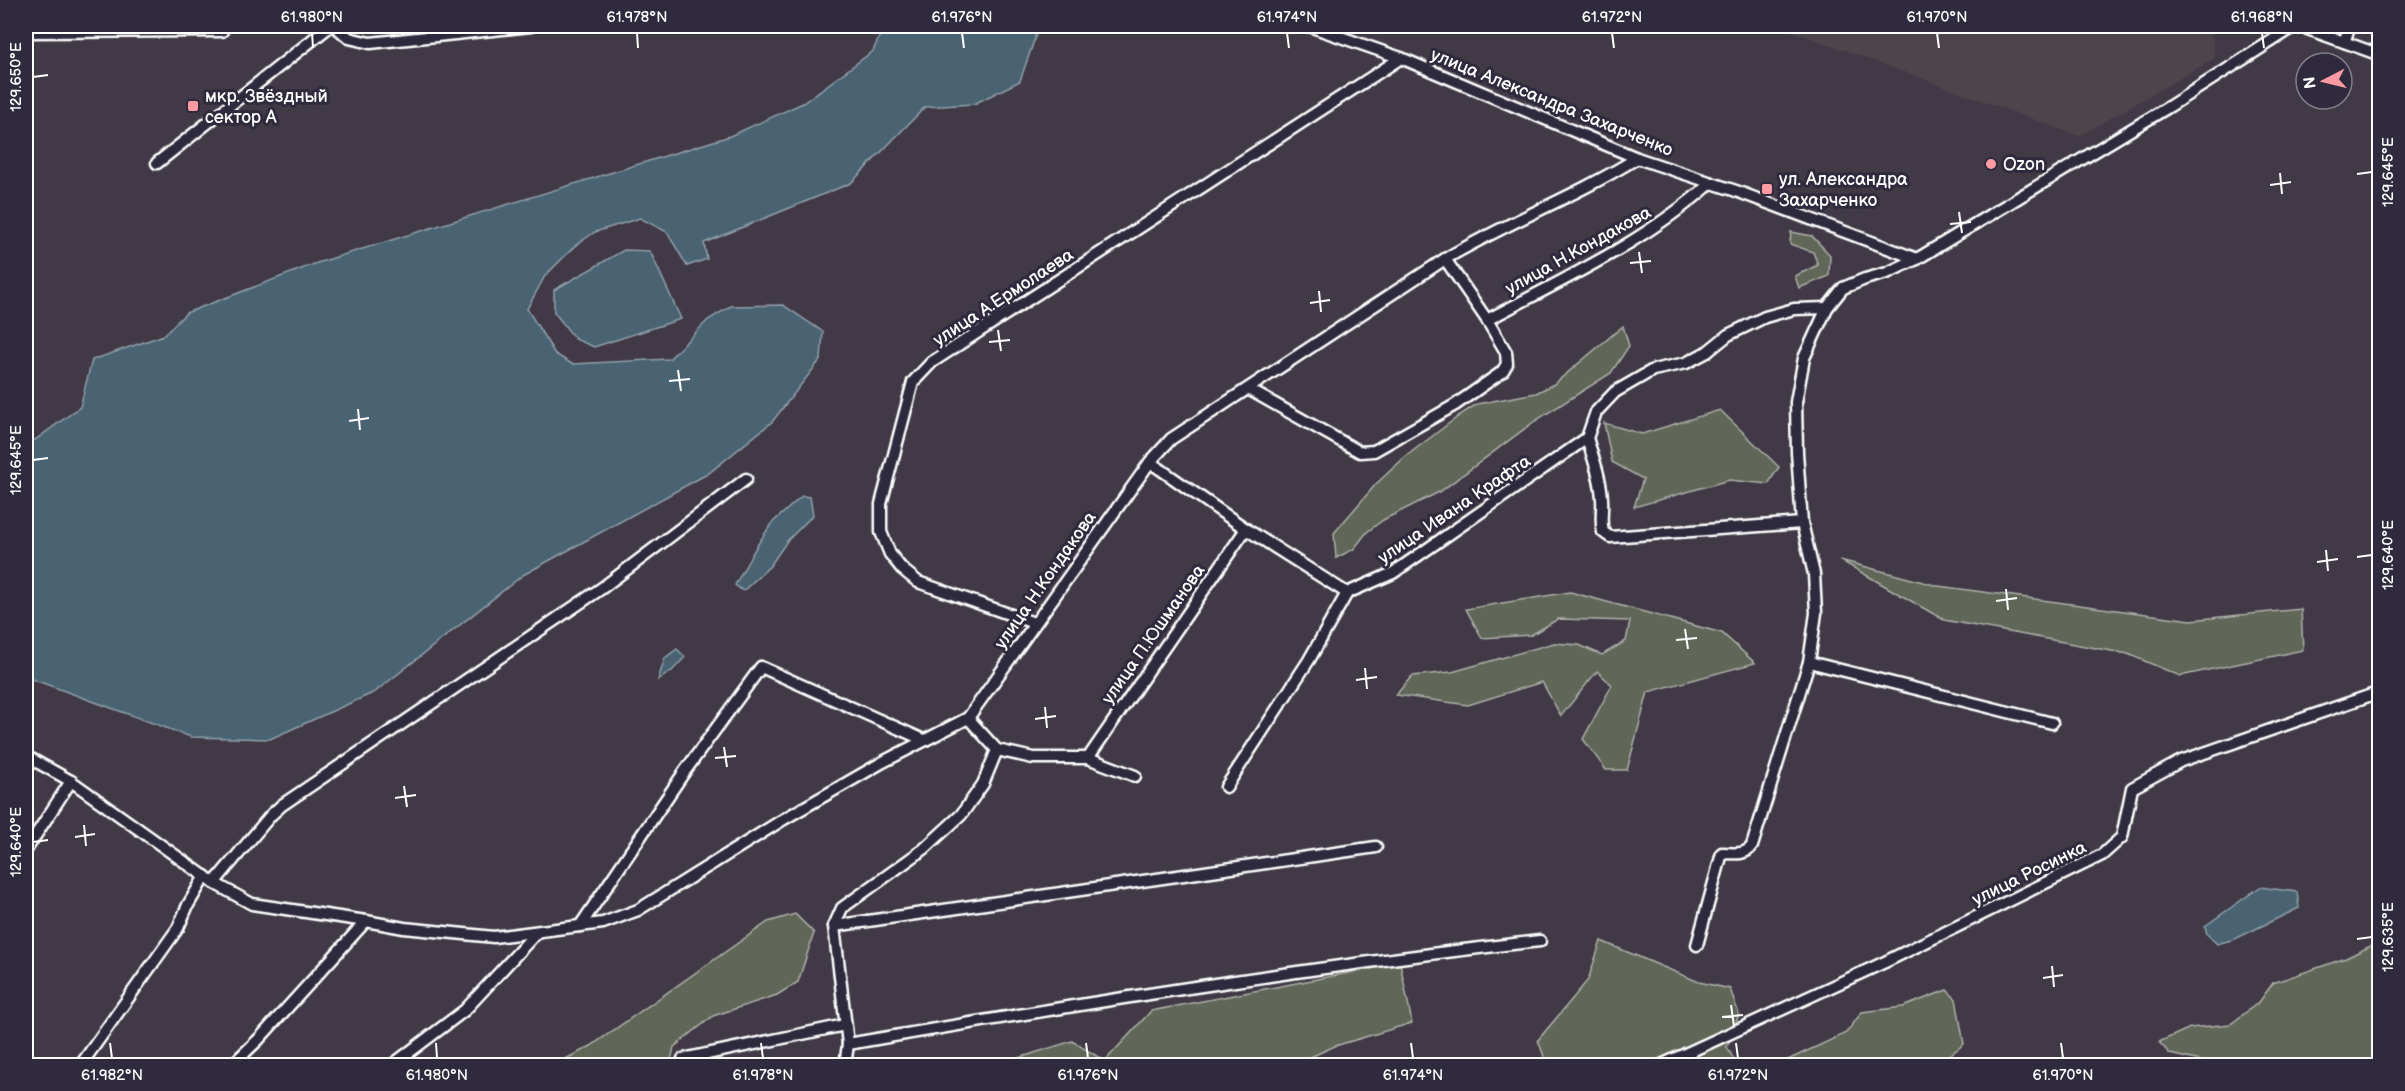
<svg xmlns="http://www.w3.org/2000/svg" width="2405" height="1091" viewBox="0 0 2405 1091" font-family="'Balsamiq Sans',sans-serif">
  <rect width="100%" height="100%" fill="#413a46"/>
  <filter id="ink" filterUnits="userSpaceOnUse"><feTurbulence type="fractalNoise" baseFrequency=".0167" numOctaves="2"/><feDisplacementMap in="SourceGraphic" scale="12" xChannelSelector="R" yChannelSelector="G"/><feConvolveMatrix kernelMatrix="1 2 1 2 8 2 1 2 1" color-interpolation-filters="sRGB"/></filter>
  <g filter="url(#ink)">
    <!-- built -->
    <path fill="#4e454c" d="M1778,26H2211L2215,58L2079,136Z"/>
    <!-- green -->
    <g fill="#606659" stroke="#b0b2ac" stroke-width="1.5">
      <path d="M1791,232L1812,236L1830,255L1829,276L1799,288L1795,276L1818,265L1813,252L1790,244Z"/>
      <path d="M1623,326L1629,346L1611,373L1535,421L1441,491L1383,520L1367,532L1354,549L1336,558L1334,533L1376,484L1405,457L1460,415L1477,404L1536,393L1554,384Z"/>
      <path d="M1720,410L1779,467L1768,484L1729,480L1634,507L1643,479L1612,462L1604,423L1642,434Z"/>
      <path d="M1840,560L1938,586L2191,620L2301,609L2303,650L2180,676L2128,654L1944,620Z"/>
      <path d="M1570,592L1722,633L1755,663L1648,692L1627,770H1606L1583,739L1612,685L1597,671L1561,716L1542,682L1468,705L1396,695L1412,676L1452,672L1554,643L1579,645L1602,655L1626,641L1630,621L1558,619L1531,635L1482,638L1466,609Z"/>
      <path d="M795,914L814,933L798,982L777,995L713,1016L674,1047L670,1065H554L591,1046L768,922Z"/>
      <path d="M1601,941L1699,982L1730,989L1739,1014L1727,1047L1737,1065H1547L1538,1040L1588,980Z"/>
      <path d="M2379,942V1065H2218L2170,1054L2159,1042L2190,1028L2231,1024L2260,1001L2273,983L2346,958Z"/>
      <path d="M1400,963L1412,1023L1335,1046L1297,1063V1065L993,1066L1072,1041L1105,1061L1151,1011Z"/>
      <path d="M1947,990L1956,999L1964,1044L1937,1065H1777L1846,1033L1862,1012L1903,1007Z"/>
    </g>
    <!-- water -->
    <g fill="#4a6373" stroke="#92a1ab" stroke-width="1.5">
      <path d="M884,26H1036L1038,29L1020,81L974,104L925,107L851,183L704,243L707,259L687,266L667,232L640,218L595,232L576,245L545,276L527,309L555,354L572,364L669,359L708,320L731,306L783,305L823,332L821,359L772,422L709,473L523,575L375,692L270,739L191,737L26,677V443L35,440L80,407L92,360L164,335L186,313L317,263L730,136L803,103L873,51Z"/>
      <path d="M624,250L650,251L681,319L594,347L575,339L554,312V290Z"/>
      <path d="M802,496L810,497L813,515L787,541L770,566L743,591L735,585L756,547L772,523Z"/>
      <path d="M677,649L685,657L672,671L658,680L665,658Z"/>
      <path d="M2260,887L2297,892L2299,908L2235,939L2217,944L2207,934L2205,926Z"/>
    </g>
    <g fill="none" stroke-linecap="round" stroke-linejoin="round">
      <!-- minor casing -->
      <g stroke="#fff" stroke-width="15">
        <g id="minor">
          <path d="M335,26L349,38L370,43L531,26"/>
          <path d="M1309,26L1401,58L1637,158L1736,191L1917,259"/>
          <path d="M2299,26L2344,42"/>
          <path d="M2350,26L2344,42L2380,55"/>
          <path d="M26,32L222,31"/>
          <path d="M157,163L330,26"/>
          <path d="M1487,320C1564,279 1645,242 1711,183"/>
          <path d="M1248,389L1360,452L1374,451L1455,405L1502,372L1507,364L1506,352L1487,320L1445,259"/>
          <path d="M1587,438C1593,458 1601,478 1602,499C1603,511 1600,520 1603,532L1610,537L1802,523"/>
          <path d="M1150,462L1246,529L1347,593"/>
          <path d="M1034,623L918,582L902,569L890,554L881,532V504L913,382L932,362L1401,58"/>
          <path d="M1809,662L2052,723"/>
          <path d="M997,750L1033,758H1088L1135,776"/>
          <path d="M26,756L71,781L214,883L252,904L366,921L404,928L494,937L603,923L638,910L784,819L883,762L968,718L1150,462L1171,439L1445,259C1507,222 1575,197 1637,158"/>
          <path d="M1088,758L1246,529"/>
          <path d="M1226,787L1309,660L1347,593L1393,573L1587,438L1596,412L1615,392L1653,370L1686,363L1707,352L1728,335L1765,317L1794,309L1827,308"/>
          <path d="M26,850L71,781"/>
          <path d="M214,883L271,815L282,805L602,588L746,479"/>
          <path d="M580,926L685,771L761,667L924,740"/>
          <path d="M834,926L1376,847"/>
          <path d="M1697,945L1722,853C1733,853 1745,856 1752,846L1809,662L1816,613L1814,574L1802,523L1797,452L1796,402L1804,358L1827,308L1843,288L1865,279L1887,273L1917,259L2170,106L2295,26"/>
          <path d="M848,1044C1078,1004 1308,967 1540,941"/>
          <path d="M683,1059L845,1025"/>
          <path d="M80,1066L178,928L188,905L205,876"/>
          <path d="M231,1066L259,1039L366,921"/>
          <path d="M391,1066L465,1010L537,932"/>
          <path d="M845,1066L848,1044L834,926L842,908L924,849L961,815L983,784L997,750L968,718"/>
          <path d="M1659,1066L1885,962L2102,855L2122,837L2132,788L2181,761L2380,692"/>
        </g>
      </g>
      <!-- minor -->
      <use href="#minor" stroke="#2f2a3d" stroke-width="10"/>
    </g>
  </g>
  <!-- ticks -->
  <path fill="none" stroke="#fff" stroke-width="2" d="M312,33L313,48M637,33L638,48M962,33L964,48M1287,33L1289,48M1612,33L1614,48M1937,33L1939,48M2262,33L2264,48M33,77L48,75M2280,173L2282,194M2357,174L2372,172M2270,185L2291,182M1959,212L1962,233M1950,224L1971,222M1639,252L1642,273M1630,263L1651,261M1319,291L1321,312M1310,303L1330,300M998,330L1001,351M989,342L1010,340M678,370L681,391M669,381L690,379M358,409L360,430M349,421L369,418M33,460L48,458M2326,550L2328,571M2357,557L2372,555M2317,562L2338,559M2006,589L2008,610M1996,601L2017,598M1685,629L1688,649M1676,640L1697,638M1365,668L1367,689M1356,680L1377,677M1045,707L1047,728M1035,719L1056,716M724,747L727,767M715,758L736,756M404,786L407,807M395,798L416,795M84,825L86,846M75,837L95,834M33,842L48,840M2357,939L2372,937M2052,966L2054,987M2043,978L2063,975M1731,1005L1734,1026M1722,1017L1743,1015M110,1043L112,1058M436,1043L437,1058M761,1043L763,1058M1086,1043L1088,1058M1411,1043L1413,1058M1736,1043L1738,1058M2061,1043L2063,1058"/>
  <!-- markers -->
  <g fill="#ff9aa2" stroke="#2f2a3d" stroke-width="2">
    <rect x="187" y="100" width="12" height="12" rx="3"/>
    <circle cx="1991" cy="164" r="6"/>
    <rect x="1761" y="183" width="12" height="12" rx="3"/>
  </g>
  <g text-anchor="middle" stroke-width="6" stroke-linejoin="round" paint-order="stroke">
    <!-- poi labels -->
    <g font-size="18" fill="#fff" stroke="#2f2a3d" text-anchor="start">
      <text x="205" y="102">мкр. Звёздный<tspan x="205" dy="21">сектор А</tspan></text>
      <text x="2003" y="170">Ozon</text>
      <text x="1779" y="185">ул. Александра<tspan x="1779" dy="21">Захарченко</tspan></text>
    </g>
    <!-- street labels -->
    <g font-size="18" fill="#fff" stroke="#2f2a3d">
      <text transform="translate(1552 102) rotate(22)" y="6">улица Александра Захарченко</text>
      <text transform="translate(1578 250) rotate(-29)" y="6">улица Н.Кондакова</text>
      <text transform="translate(1003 297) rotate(-33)" y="6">улица А.Ермолаева</text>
      <text transform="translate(1454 509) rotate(-34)" y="6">улица Ивана Крафта</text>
      <text transform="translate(1045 580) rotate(-55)" y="6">улица Н.Кондакова</text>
      <text transform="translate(1153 634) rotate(-55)" y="6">улица П.Юшманова</text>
      <text transform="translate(2029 873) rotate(-26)" y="6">улица Росинка</text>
    </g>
  </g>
  <!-- margin -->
  <rect width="2405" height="1091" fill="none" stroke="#2f2a3d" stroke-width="66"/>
  <!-- north arrow -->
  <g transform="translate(2324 81) rotate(263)"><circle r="28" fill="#2f2a3d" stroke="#827f8b" stroke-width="1.5"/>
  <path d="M0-4.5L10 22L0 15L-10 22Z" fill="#ff9aa2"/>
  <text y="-9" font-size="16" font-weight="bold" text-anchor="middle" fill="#ffffff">N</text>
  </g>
  <rect x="33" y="33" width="2339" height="1025" fill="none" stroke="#fff" stroke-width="2"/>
  <g font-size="15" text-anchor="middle" fill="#fff">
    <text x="312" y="22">61.980°N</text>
    <text x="637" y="22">61.978°N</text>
    <text x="962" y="22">61.976°N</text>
    <text x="1287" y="22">61.974°N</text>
    <text x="1612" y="22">61.972°N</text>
    <text x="1937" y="22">61.970°N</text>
    <text x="2262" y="22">61.968°N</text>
    <text transform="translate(16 77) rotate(-90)" y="5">129.650°E</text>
    <text transform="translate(2388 172) rotate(-90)" y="5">129.645°E</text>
    <text transform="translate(16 460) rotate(-90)" y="5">129.645°E</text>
    <text transform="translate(2388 555) rotate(-90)" y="5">129.640°E</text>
    <text transform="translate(16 842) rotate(-90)" y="5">129.640°E</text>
    <text transform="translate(2388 937) rotate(-90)" y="5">129.635°E</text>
    <text x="112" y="1080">61.982°N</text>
    <text x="437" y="1080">61.980°N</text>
    <text x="763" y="1080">61.978°N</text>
    <text x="1088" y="1080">61.976°N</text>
    <text x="1413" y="1080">61.974°N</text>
    <text x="1738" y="1080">61.972°N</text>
    <text x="2063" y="1080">61.970°N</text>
  </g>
</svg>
